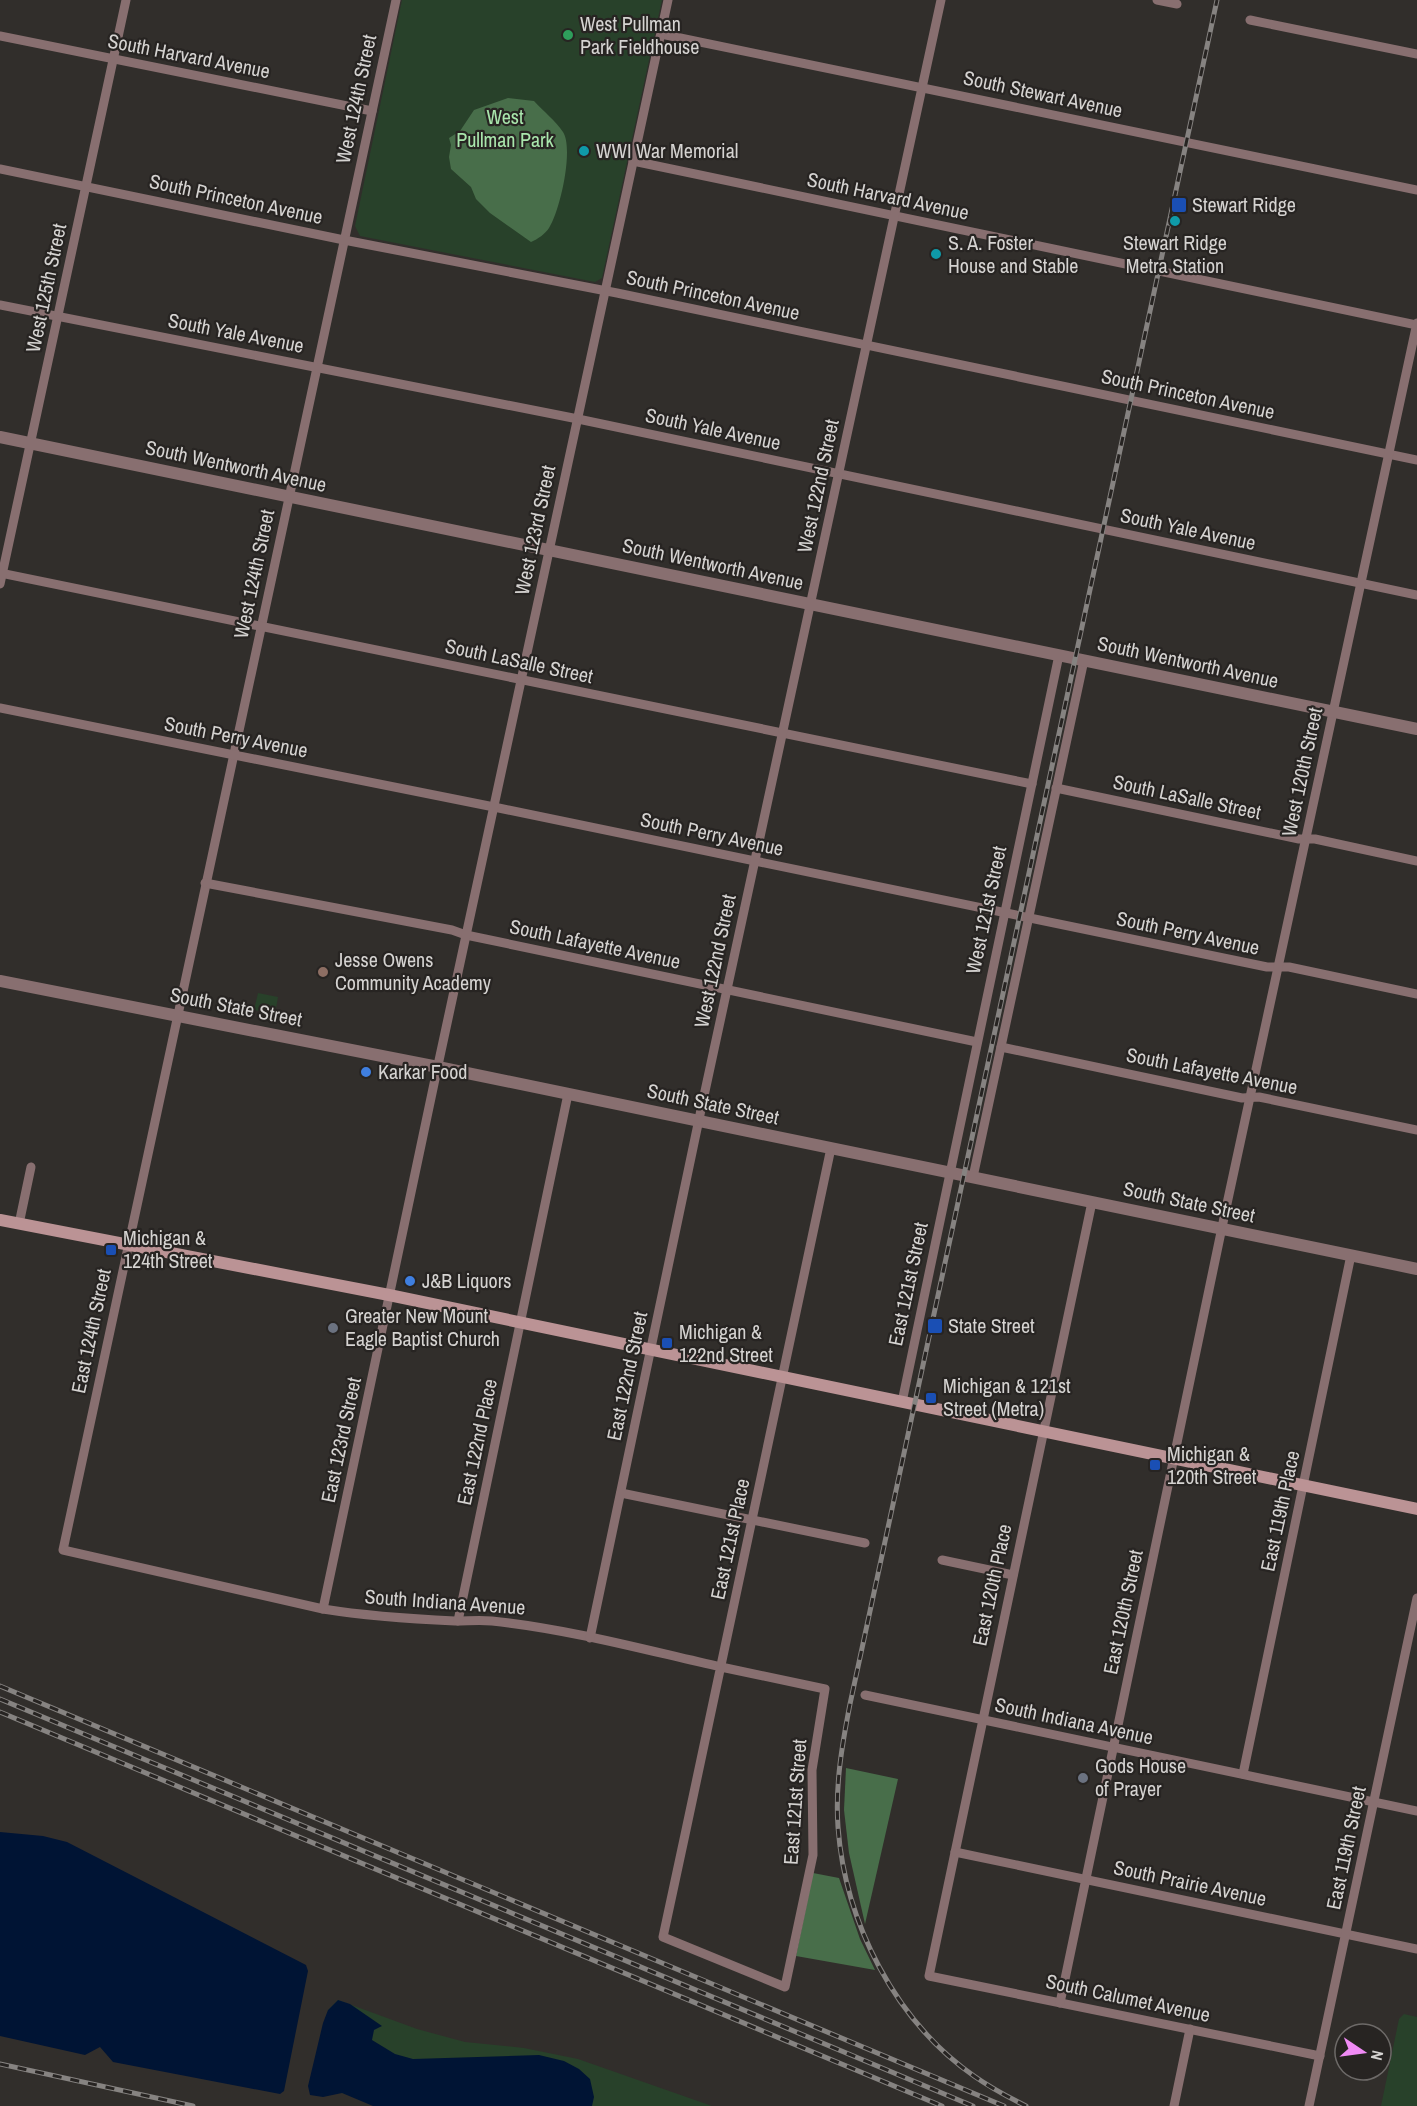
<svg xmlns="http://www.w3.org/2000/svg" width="1417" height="2106" viewBox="0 0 1417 2106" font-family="'Archivo Narrow',sans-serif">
  <rect width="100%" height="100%" fill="#312e2b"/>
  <!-- green -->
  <g fill="#28412a">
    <path d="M402,0H662L602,278L595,282L360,236L355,226Z"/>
    <path d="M258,993L278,997L275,1014L254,1010Z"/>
    <path d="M338,2000L417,2029L465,2042L524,2048L578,2059L712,2106H382L342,2093L310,2095L328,2010Z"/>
    <path d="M1404,2014L1417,2017V2106H1381L1399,2019Z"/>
  </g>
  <!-- forest -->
  <g fill="#486e4a">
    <path d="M508,98L534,101C543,111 556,121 563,132C574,149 560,211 549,228C545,234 538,239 531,242L490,213L476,199L471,187L451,169L449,157L451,145L449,138L460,131L474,110Z"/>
    <path d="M846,1768L898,1779L865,1924L849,1853L844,1810Z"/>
    <path d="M813,1873L839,1878L860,1939L875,1970L796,1956Z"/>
  </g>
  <!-- water -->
  <g fill="#001434">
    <path d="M0,1832L43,1836L67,1842L306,1965L308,1971L284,2091L280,2094L113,2062L100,2047L85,2055L0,2036Z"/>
    <path d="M338,2000L350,2004L382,2026L374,2030L372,2040L395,2054L413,2059L539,2055L564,2061L579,2069L590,2079L594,2097L592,2106H373L342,2093L323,2097L310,2095L308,2086L323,2023L328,2010Z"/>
  </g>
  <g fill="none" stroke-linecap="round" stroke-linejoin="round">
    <!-- minor -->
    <g stroke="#886f70" stroke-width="9">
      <path d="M396,0L63,1550L323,1609C367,1616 411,1619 455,1621C468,1621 480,1620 492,1621C569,1629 645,1650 721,1667L825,1689L812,1770L813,1855L785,1987L663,1937C720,1674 773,1410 831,1148"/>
      <path d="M1157,0L1177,4"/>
      <path d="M1250,20L1417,54"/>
      <path d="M661,34L1417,190"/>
      <path d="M0,36L372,111"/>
      <path d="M633,161L1417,325"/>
      <path d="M0,169L344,240L617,293L1417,460"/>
      <path d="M0,305L578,419L1417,595"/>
      <path d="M0,573L1032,784"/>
      <path d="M0,584L126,0"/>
      <path d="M0,708L494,807L1267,967H1289L1417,994"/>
      <path d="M1056,788L1299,839H1315L1417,861"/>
      <path d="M205,883L452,930L466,935L977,1042"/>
      <path d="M1001,1047L1242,1098L1259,1097L1417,1130"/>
      <path d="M973,1177L1084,660"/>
      <path d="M1092,1202L929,1976L1320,2056"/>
      <path d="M19,1224L31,1167"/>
      <path d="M902,1402L1059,655"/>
      <path d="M621,1493L865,1543"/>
      <path d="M942,1560L1013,1575"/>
      <path d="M323,1609L435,1079L668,0"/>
      <path d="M458,1621L568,1094"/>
      <path d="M590,1638L702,1105L941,0"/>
      <path d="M865,1695L1417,1811"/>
      <path d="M1243,1774L1351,1255"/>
      <path d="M955,1852L1417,1949"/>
      <path d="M1060,2003L1225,1213L1417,323"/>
      <path d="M1174,2106L1190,2029"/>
      <path d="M1309,2106L1417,1598"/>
    </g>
    <!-- tertiary -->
    <g stroke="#886f70" stroke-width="12">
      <path d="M0,437L1417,729"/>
      <path d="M0,981L438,1067L1417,1269"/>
    </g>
    <!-- secondary -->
    <path stroke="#bb9395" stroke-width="12" d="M0,1220L389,1295L1417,1509"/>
    <!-- rail casing -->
    <g stroke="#868381" stroke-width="5">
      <g id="rail">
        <path d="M0,1686L1004,2106"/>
        <path d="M0,1699L973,2106"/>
        <path d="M0,1712L942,2106"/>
        <path d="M0,2064L193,2106"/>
        <path d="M1026,2106C1008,2097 991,2088 974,2076C895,2021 845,1922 838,1827C835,1785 842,1745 850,1704L1217,0"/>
      </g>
    </g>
    <!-- rail -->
    <use href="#rail" stroke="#272422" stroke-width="3" stroke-dasharray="9" stroke-linecap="butt"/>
  </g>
  <!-- markers -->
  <circle fill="#2e9e5b" stroke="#272422" stroke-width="2" cx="568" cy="35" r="6"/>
  <g fill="#0f9aa8" stroke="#272422" stroke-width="2">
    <circle cx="584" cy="151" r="6"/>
    <circle cx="1175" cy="221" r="6"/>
    <circle cx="936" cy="254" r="6"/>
  </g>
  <g fill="#1a4fb4" stroke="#272422" stroke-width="2">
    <rect x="1171" y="197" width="16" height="16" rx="3"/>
    <rect x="105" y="1244" width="12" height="12" rx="3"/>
    <rect x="927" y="1318" width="16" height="16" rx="3"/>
    <rect x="661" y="1337" width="12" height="12" rx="3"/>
    <rect x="925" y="1392" width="12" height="12" rx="3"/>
    <rect x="1149" y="1459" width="12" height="12" rx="3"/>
  </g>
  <circle fill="#8d6e63" stroke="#272422" stroke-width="2" cx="323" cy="972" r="6"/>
  <g fill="#3f7fe0" stroke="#272422" stroke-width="2">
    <circle cx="366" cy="1072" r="6"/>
    <circle cx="410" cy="1281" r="6"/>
  </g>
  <g fill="#6b7280" stroke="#272422" stroke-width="2">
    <circle cx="333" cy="1328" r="6"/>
    <circle cx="1083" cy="1778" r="6"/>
  </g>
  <g text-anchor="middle" stroke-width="4.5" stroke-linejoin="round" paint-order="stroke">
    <!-- poi labels -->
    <g font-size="20" fill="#d5d3d1" stroke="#272422" text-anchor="start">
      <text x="580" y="31">West Pullman<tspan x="580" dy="23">Park Fieldhouse</tspan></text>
      <text x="596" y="158">WWI War Memorial</text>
      <text x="1192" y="212">Stewart Ridge</text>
      <text x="948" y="250">S. A. Foster<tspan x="948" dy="23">House and Stable</tspan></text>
      <text x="1175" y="250" text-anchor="middle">Stewart Ridge<tspan x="1175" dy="23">Metra Station</tspan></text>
      <text x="335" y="967">Jesse Owens<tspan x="335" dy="23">Community Academy</tspan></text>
      <text x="378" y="1079">Karkar Food</text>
      <text x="123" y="1245">Michigan &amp;<tspan x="123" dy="23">124th Street</tspan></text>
      <text x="422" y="1288">J&amp;B Liquors</text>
      <text x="345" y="1323">Greater New Mount<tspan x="345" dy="23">Eagle Baptist Church</tspan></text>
      <text x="948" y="1333">State Street</text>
      <text x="679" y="1339">Michigan &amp;<tspan x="679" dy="23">122nd Street</tspan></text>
      <text x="943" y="1393">Michigan &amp; 121st<tspan x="943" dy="23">Street (Metra)</tspan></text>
      <text x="1167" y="1461">Michigan &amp;<tspan x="1167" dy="23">120th Street</tspan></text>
      <text x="1095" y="1773">Gods House<tspan x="1095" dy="23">of Prayer</tspan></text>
    </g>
    <!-- street labels -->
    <g font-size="20" fill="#d5d3d1" stroke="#272422">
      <text transform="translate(189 56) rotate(11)" y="7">South Harvard Avenue</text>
      <text transform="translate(1043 94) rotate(12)" y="7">South Stewart Avenue</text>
      <text transform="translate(356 99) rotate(-78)" y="7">West 124th Street</text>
      <text transform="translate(888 196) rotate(12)" y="7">South Harvard Avenue</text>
      <text transform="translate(236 199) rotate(12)" y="7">South Princeton Avenue</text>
      <text transform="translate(46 288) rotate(-78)" y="7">West 125th Street</text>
      <text transform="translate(713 295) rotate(12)" y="7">South Princeton Avenue</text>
      <text transform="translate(236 333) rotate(11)" y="7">South Yale Avenue</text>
      <text transform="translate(1188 394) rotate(12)" y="7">South Princeton Avenue</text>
      <text transform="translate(713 429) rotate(12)" y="7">South Yale Avenue</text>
      <text transform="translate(236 466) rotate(12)" y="7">South Wentworth Avenue</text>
      <text transform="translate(818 486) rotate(-78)" y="7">West 122nd Street</text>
      <text transform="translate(1188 529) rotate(12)" y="7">South Yale Avenue</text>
      <text transform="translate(535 530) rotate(-78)" y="7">West 123rd Street</text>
      <text transform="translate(713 564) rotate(12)" y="7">South Wentworth Avenue</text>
      <text transform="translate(254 574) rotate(-78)" y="7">West 124th Street</text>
      <text transform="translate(519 661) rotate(12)" y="7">South LaSalle Street</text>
      <text transform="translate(1188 662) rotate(12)" y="7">South Wentworth Avenue</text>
      <text transform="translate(236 737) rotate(11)" y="7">South Perry Avenue</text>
      <text transform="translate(1302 772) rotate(-78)" y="7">West 120th Street</text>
      <text transform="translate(1187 797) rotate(12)" y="7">South LaSalle Street</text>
      <text transform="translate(712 834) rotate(12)" y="7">South Perry Avenue</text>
      <text transform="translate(986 910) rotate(-78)" y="7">West 121st Street</text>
      <text transform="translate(1188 933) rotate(12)" y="7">South Perry Avenue</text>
      <text transform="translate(595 944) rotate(12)" y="7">South Lafayette Avenue</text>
      <text transform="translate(715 961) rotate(-78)" y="7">West 122nd Street</text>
      <text transform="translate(236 1007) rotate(11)" y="7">South State Street</text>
      <text transform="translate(1212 1071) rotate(11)" y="7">South Lafayette Avenue</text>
      <text transform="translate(713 1104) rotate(12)" y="7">South State Street</text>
      <text transform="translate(1189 1202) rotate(12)" y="7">South State Street</text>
      <text transform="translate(908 1284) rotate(-78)" y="7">East 121st Street</text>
      <text transform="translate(91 1331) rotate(-78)" y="7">East 124th Street</text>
      <text transform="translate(627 1376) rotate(-78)" y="7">East 122nd Street</text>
      <text transform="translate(341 1440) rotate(-78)" y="7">East 123rd Street</text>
      <text transform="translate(477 1442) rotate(-78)" y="7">East 122nd Place</text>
      <text transform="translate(1280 1511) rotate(-78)" y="7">East 119th Place</text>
      <text transform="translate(730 1539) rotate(-78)" y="7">East 121st Place</text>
      <text transform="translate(992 1585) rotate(-78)" y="7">East 120th Place</text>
      <text transform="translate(445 1602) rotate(4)" y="7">South Indiana Avenue</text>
      <text transform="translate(1123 1612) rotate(-78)" y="7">East 120th Street</text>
      <text transform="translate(1074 1721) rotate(12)" y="7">South Indiana Avenue</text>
      <text transform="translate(795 1802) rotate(-86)" y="7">East 121st Street</text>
      <text transform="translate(1346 1848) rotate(-78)" y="7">East 119th Street</text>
      <text transform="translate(1190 1883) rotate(12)" y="7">South Prairie Avenue</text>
      <text transform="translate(1128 1998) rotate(12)" y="7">South Calumet Avenue</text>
    </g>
    <!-- park labels -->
    <g font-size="20" fill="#a9e6ac" stroke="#272422">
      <text x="505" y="124">West<tspan x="505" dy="23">Pullman Park</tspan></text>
    </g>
  </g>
  <!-- north arrow -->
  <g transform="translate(1363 2052) rotate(103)"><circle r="28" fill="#272422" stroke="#6d6a68" stroke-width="1.5"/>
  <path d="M0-4.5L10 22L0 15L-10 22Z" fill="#f08bf5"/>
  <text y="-9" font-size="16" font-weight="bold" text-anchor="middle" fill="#d5d3d1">N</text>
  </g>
</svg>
